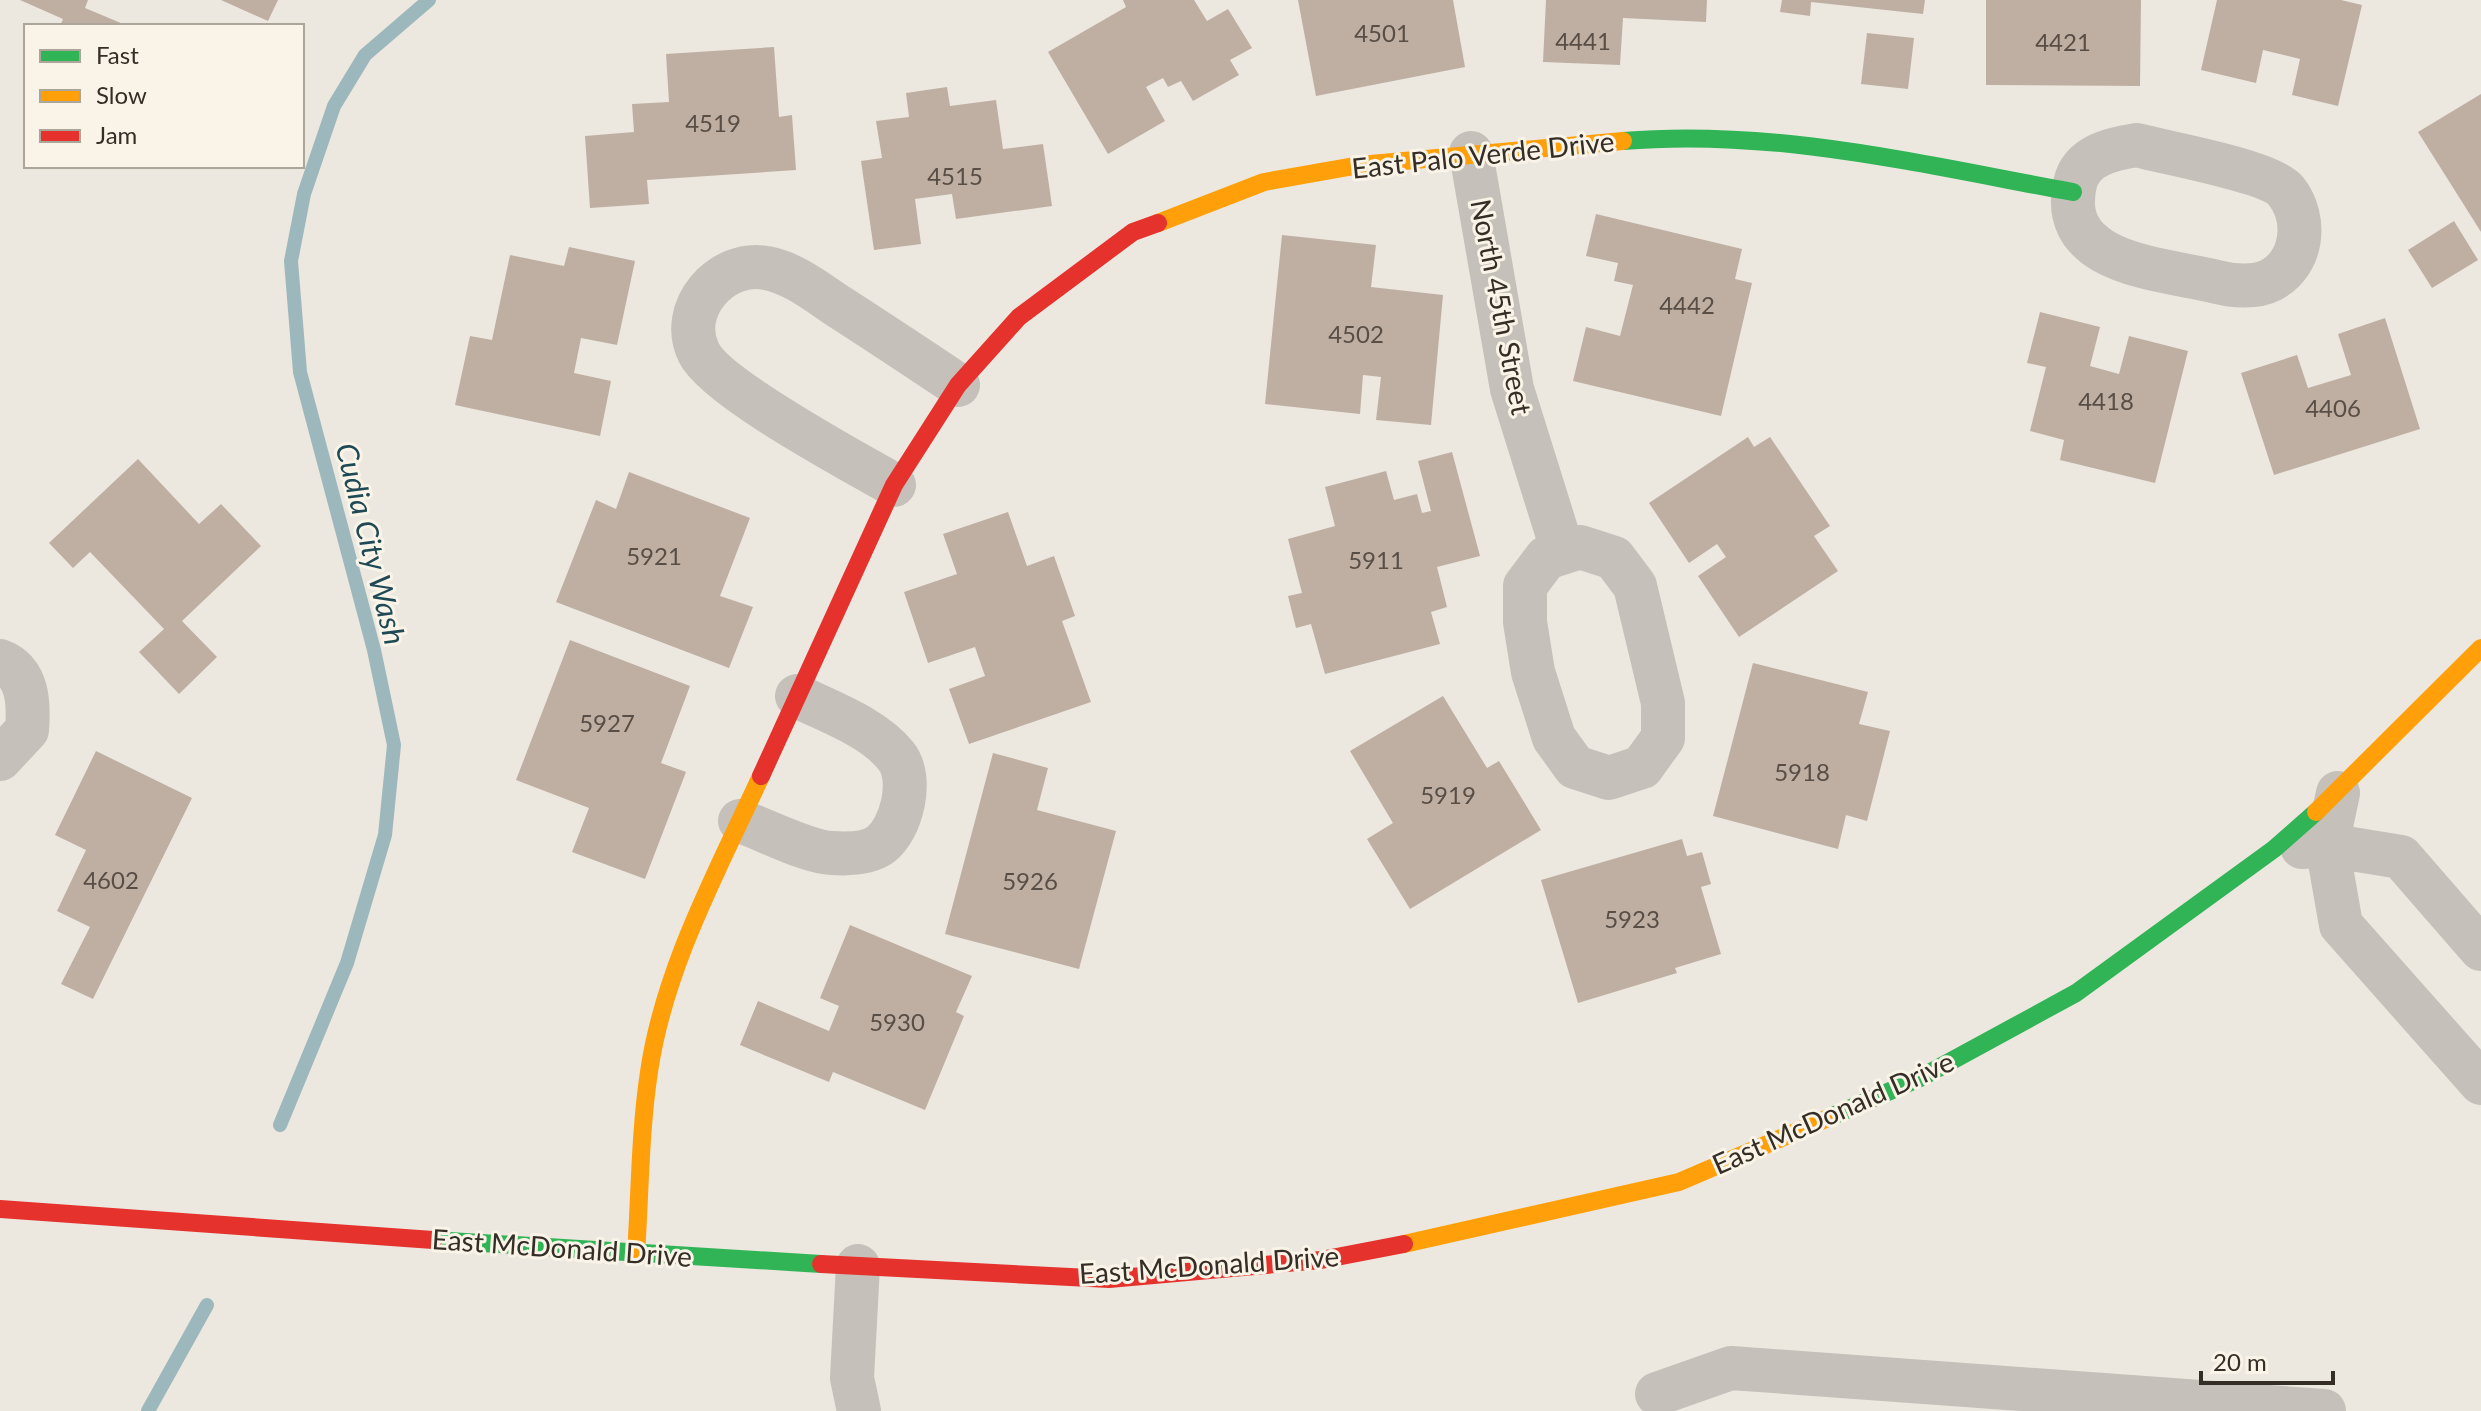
<svg xmlns="http://www.w3.org/2000/svg" width="2481" height="1411" viewBox="0 0 2481 1411" font-family="Lato,sans-serif">
  <rect width="100%" height="100%" fill="#ece8e0"/>
  <g fill="none" stroke-linecap="round" stroke-linejoin="round">
    <!-- stream -->
    <g stroke="#9db8bc" stroke-width="14">
      <path d="M280,1125L347,963L385,835L394,745L374,650L300,372L291,261L304,194L334,106L365,55L429,0"/>
      <path d="M148,1411L207,1305"/>
    </g>
  </g>
  <!-- building -->
  <g fill="#bfafa2">
    <path d="M20,0H88L85,8L128,26H60L63,19Z"/>
    <path d="M221,0H278L268,21Z"/>
    <path d="M1123,0H1194L1207,21L1228,9L1252,48L1230,60L1239,75L1193,101L1181,81L1168,87L1163,78L1146,87L1165,121L1108,154L1048,52L1126,7Z"/>
    <path d="M1298,0H1453L1465,67L1316,96Z"/>
    <path d="M1546,0H1707L1706,22L1623,18L1620,65L1543,62Z"/>
    <path d="M1782,0H1925L1923,14L1811,2L1810,16L1780,12Z"/>
    <path d="M1986,0H2141L2140,86L1986,85Z"/>
    <path d="M2217,0H2341L2362,5L2338,106L2292,95L2300,59L2263,50L2256,83L2201,70Z"/>
    <path d="M1867,33L1914,38L1908,89L1861,84Z"/>
    <path d="M774,47L779,117L792,115L796,170L647,180L649,204L590,208L585,136L634,132L632,104L669,102L666,54Z"/>
    <path d="M947,87L950,106L996,100L1003,149L1043,144L1052,206L956,219L952,194L915,199L921,244L874,250L861,161L882,158L876,121L909,117L906,93Z"/>
    <path d="M2481,94V232L2418,132Z"/>
    <path d="M1596,214L1742,249L1735,279L1752,283L1721,416L1573,381L1586,327L1620,336L1633,285L1614,281L1618,263L1586,256Z"/>
    <path d="M2454,221L2478,260L2432,288L2408,250Z"/>
    <path d="M1282,235L1376,245L1371,287L1443,295L1431,425L1376,420L1381,377L1363,375L1360,414L1265,404Z"/>
    <path d="M569,247L635,261L617,345L581,338L574,373L611,381L600,436L455,405L470,336L492,340L510,255L564,266Z"/>
    <path d="M2040,312L2100,327L2090,366L2119,374L2129,336L2188,351L2155,483L2060,460L2064,440L2030,431L2046,367L2027,363Z"/>
    <path d="M2385,318L2420,429L2274,475L2241,373L2297,355L2308,388L2351,375L2338,334Z"/>
    <path d="M1748,437L1754,447L1770,437L1830,526L1814,536L1838,571L1739,637L1698,576L1726,557L1717,544L1689,563L1649,503Z"/>
    <path d="M1452,452L1480,556L1437,567L1447,607L1431,612L1440,644L1325,674L1311,624L1296,628L1288,596L1302,593L1288,539L1335,526L1325,487L1386,471L1394,500L1417,494L1422,513L1431,511L1418,461Z"/>
    <path d="M138,459L199,524L221,504L261,546L182,621L217,657L179,694L139,652L164,629L90,552L73,568L49,543Z"/>
    <path d="M629,472L750,518L720,596L753,607L729,668L556,602L596,500L616,509Z"/>
    <path d="M1008,512L1027,566L1054,556L1075,616L1062,621L1091,702L969,744L949,689L985,676L975,647L928,663L904,592L957,574L943,534Z"/>
    <path d="M570,640L690,686L661,763L686,772L645,879L572,852L589,808L516,780Z"/>
    <path d="M1753,663L1868,692L1859,724L1890,731L1867,821L1846,815L1838,849L1713,816Z"/>
    <path d="M1443,696L1487,768L1499,761L1541,830L1410,909L1367,839L1393,823L1350,751Z"/>
    <path d="M96,751L192,798L93,999L61,984L90,927L57,911L86,850L55,835Z"/>
    <path d="M993,753L1048,768L1037,810L1116,831L1079,969L945,934Z"/>
    <path d="M1682,839L1687,856L1702,852L1711,884L1701,887L1721,954L1675,968L1677,973L1578,1003L1541,880Z"/>
    <path d="M850,925L972,976L956,1012L964,1016L925,1110L833,1072L829,1082L740,1045L758,1001L829,1031L839,1006L820,998Z"/>
  </g>
  <g fill="none" stroke-linecap="round" stroke-linejoin="round">
    <!-- street -->
    <g stroke="#c5c0b9" stroke-width="44">
      <path d="M2137,145C2166,153 2270,171 2286,191C2308,219 2303,263 2271,280C2256,288 2232,286 2217,282C2160,268 2057,265 2075,184C2081,155 2112,149 2137,145Z"/>
      <path d="M1471,153L1512,389L1563,552"/>
      <path d="M894,485C853,461 717,389 699,353C677,309 722,259 766,268C794,273 818,293 841,308C880,333 919,359 958,385"/>
      <path d="M1580,547L1614,558L1635,586L1663,703V738L1642,767L1609,778L1575,767L1554,738L1533,672L1525,622V586L1546,558Z"/>
      <path d="M0,661C29,672 29,705 27,730L0,759"/>
      <path d="M2338,793L2327,845L2341,925L2481,1083"/>
      <path d="M740,821C766,830 807,852 832,853C847,854 867,854 880,845C902,829 914,778 896,756C873,727 829,712 797,696"/>
      <path d="M2302,847L2327,845L2401,857L2481,949"/>
      <path d="M858,1266L852,1378L859,1411"/>
      <path d="M1657,1394L1731,1368L2324,1411"/>
    </g>
    <!-- fast -->
    <g stroke="#30b455" stroke-width="18">
      <path d="M1623,141C1775,128 1924,165 2073,192"/>
      <path d="M1828,1118L1920,1078L2076,993L2274,849L2316,812"/>
      <path d="M433,1240L821,1264"/>
    </g>
    <!-- slow -->
    <g stroke="#ff9f0a" stroke-width="18">
      <path d="M1158,223L1264,182L1360,165L1623,141"/>
      <path d="M2316,812L2481,648"/>
      <path d="M1404,1244L1679,1182L1828,1118"/>
      <path d="M636,1254C640,1194 640,1131 649,1072C664,968 718,870 761,776"/>
    </g>
    <!-- jam -->
    <g stroke="#e5322d" stroke-width="18">
      <path d="M761,776L894,485L958,385L1019,317L1133,232L1158,223"/>
      <path d="M0,1209L433,1240"/>
      <path d="M821,1264L1109,1279L1321,1260L1404,1244"/>
    </g>
  </g>
  <g text-anchor="middle" stroke-width="6" stroke-linejoin="round" paint-order="stroke">
    <!-- number labels -->
    <g font-size="24" fill="#584e46">
      <text x="1382" y="42">4501</text>
      <text x="1583" y="50">4441</text>
      <text x="2063" y="51">4421</text>
      <text x="713" y="132">4519</text>
      <text x="955" y="185">4515</text>
      <text x="1687" y="314">4442</text>
      <text x="1356" y="343">4502</text>
      <text x="2106" y="410">4418</text>
      <text x="2333" y="417">4406</text>
      <text x="654" y="565">5921</text>
      <text x="1376" y="569">5911</text>
      <text x="607" y="732">5927</text>
      <text x="1802" y="781">5918</text>
      <text x="1448" y="804">5919</text>
      <text x="111" y="889">4602</text>
      <text x="1030" y="890">5926</text>
      <text x="1632" y="928">5923</text>
      <text x="897" y="1031">5930</text>
    </g>
    <!-- street labels -->
    <g font-size="28" fill="#352e27" stroke="#f9f4e7">
      <text transform="translate(1483 155) rotate(-6)" y="10">East Palo Verde Drive</text>
      <text transform="translate(1501 307) rotate(79)" y="10">North 45th Street</text>
      <text transform="translate(1833 1113) rotate(-24)" y="10">East McDonald Drive</text>
      <text transform="translate(562 1248) rotate(4)" y="10">East McDonald Drive</text>
      <text transform="translate(1209 1265) rotate(-4)" y="10">East McDonald Drive</text>
    </g>
    <!-- water labels -->
    <g font-size="30" font-style="italic" fill="#1e4955" stroke="#f9f4e7">
      <text transform="translate(370 544) rotate(76)" y="10">Cudia City Wash</text>
    </g>
  </g>
  <!-- legend -->
  <rect x="24" y="24" width="280" height="144" fill="#f9f4e7" stroke="#aba59a" stroke-width="2"/>
  <rect x="40" y="50" width="40" height="12" fill="#30b455" stroke="#aba59a" stroke-width="2"/>
  <text x="96" y="64" font-size="24" fill="#352e27">Fast</text>
  <rect x="40" y="90" width="40" height="12" fill="#ff9f0a" stroke="#aba59a" stroke-width="2"/>
  <text x="96" y="104" font-size="24" fill="#352e27">Slow</text>
  <rect x="40" y="130" width="40" height="12" fill="#e5322d" stroke="#aba59a" stroke-width="2"/>
  <text x="96" y="144" font-size="24" fill="#352e27">Jam</text>
  <!-- scale -->
  <path d="M2201 1371v12h132v-12" fill="none" stroke="#352e27" stroke-width="4"/>
  <text x="2213" y="1371" font-size="24" fill="#352e27" stroke="#f9f4e7" stroke-width="6" paint-order="stroke">20 m</text>
</svg>
